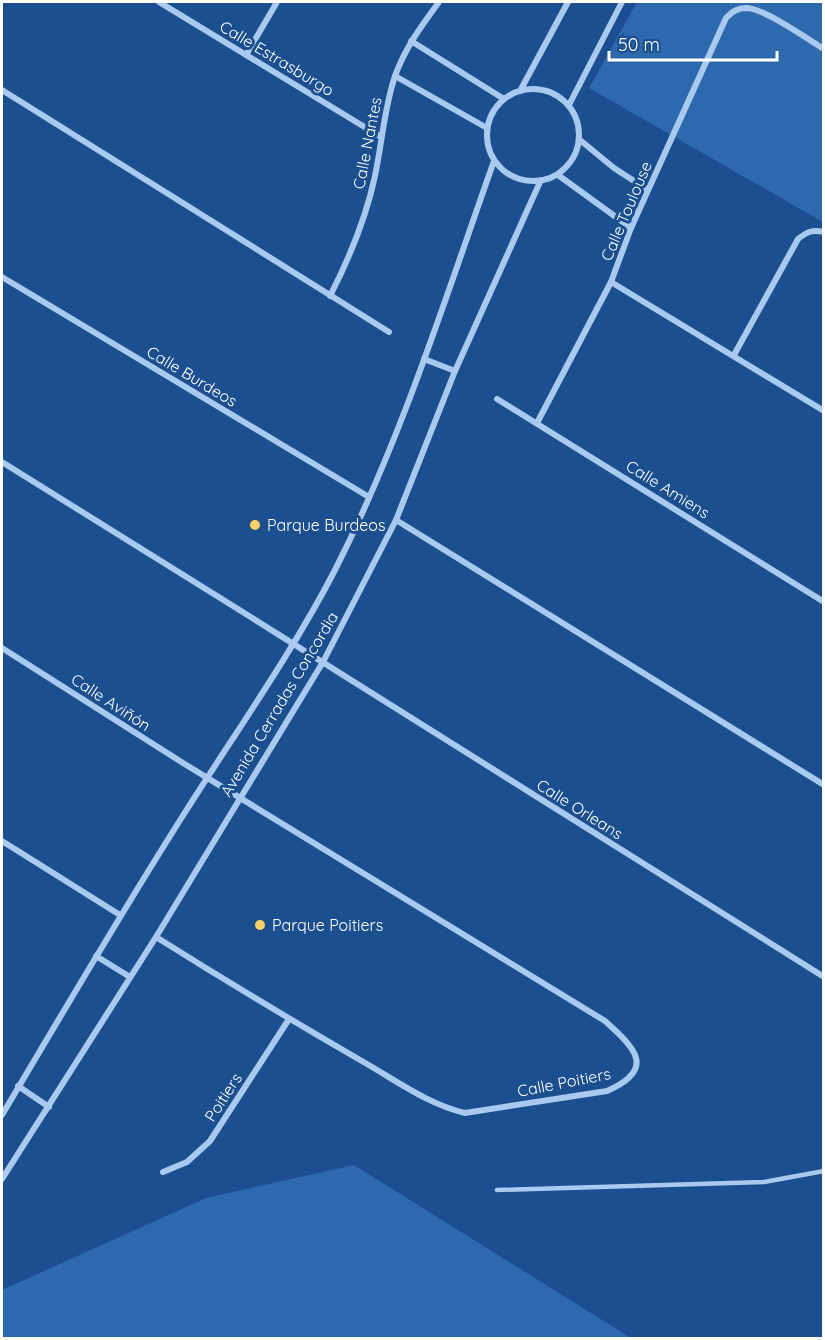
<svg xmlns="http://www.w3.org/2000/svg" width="825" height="1340" viewBox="0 0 825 1340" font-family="Quicksand,sans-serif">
  <rect width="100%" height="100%" fill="#1b4f8f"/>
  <!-- green -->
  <g fill="#2e69ad">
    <path d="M637,2H823V222L589,88Z"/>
    <path d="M354,1165L631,1338H2V1290L206,1198Z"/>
  </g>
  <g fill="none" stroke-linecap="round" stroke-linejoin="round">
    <!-- service -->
    <path stroke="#a9c9ee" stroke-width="4.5" d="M497,1190L764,1182L824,1171"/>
    <!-- minor -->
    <g stroke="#a9c9ee" stroke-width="6">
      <path d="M159,2L381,137"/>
      <path d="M411,41L504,99"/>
      <path d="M246,55L277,2"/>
      <path d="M395,76L487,128"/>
      <circle cx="533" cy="135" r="46"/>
      <path d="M2,90L389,332"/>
      <path d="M520,91L568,2"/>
      <path d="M569,105L622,2"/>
      <path d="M580,140L614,168L648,190"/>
      <path d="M558,175L631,228"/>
      <path d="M2,277L369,497"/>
      <path d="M611,282L824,411"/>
      <path d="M330,296C350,257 366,218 375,176C382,143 384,109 395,76C405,48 422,25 439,2"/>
      <path d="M734,355L798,239C807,232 812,229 824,232"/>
      <path d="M424,359L455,371"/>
      <path d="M497,399L824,602"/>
      <path d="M537,423L611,282L631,228L726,18C732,12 737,8 747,8C765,9 806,38 824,49"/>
      <path d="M2,462C277,632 549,806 824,977"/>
      <path d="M396,520L824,785"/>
      <path d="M2,648L183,763L605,1021C635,1048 657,1069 607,1091L465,1113C430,1105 398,1082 367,1064C296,1023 226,981 156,937"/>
      <path d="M2,841L120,915"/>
      <path d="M96,956L130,977"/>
      <path d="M18,1086L49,1107"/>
      <path d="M2,1115C62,1014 121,913 184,814C235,733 291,655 335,570C401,440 445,299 494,161"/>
      <path d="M163,1172L187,1162L210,1141L289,1019"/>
      <path d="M2,1179L156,937L323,662L396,520L455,371L540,182"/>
    </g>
  </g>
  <!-- markers -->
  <g fill="#ffd166" stroke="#1b4f8f" stroke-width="2">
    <circle cx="255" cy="525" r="6"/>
    <circle cx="260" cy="925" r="6"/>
  </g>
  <g text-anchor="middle" stroke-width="6" stroke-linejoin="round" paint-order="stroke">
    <!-- street labels -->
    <g font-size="16" fill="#fff" stroke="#1b4f8f">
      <text transform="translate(277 58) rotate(31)" y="6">Calle Estrasburgo</text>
      <text transform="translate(367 143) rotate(-79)" y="6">Calle Nantes</text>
      <text transform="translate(626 211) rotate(-67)" y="6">Calle Toulouse</text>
      <text transform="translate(192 376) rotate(31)" y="6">Calle Burdeos</text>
      <text transform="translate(668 489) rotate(32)" y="6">Calle Amiens</text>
      <text transform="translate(111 702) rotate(33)" y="6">Calle Aviñón</text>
      <text transform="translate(279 704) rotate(-59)" y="6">Avenida Cerradas Concordia</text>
      <text transform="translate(580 809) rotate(32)" y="6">Calle Orleans</text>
      <text transform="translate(564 1082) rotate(-11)" y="6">Calle Poitiers</text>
      <text transform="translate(223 1097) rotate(-57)" y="6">Poitiers</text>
    </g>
    <!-- poi labels -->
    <g font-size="16" fill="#fff" stroke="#1b4f8f" text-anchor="start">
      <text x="267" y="531">Parque Burdeos</text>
      <text x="272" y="931">Parque Poitiers</text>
    </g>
  </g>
  <!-- border -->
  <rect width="825" height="1340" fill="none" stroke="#ffffff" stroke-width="6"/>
  <!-- scale -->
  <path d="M609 51v9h168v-9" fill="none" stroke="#ffffff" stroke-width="3"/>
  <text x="618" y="51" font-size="18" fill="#ffffff" stroke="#1b4f8f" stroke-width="4.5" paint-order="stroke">50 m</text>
</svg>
